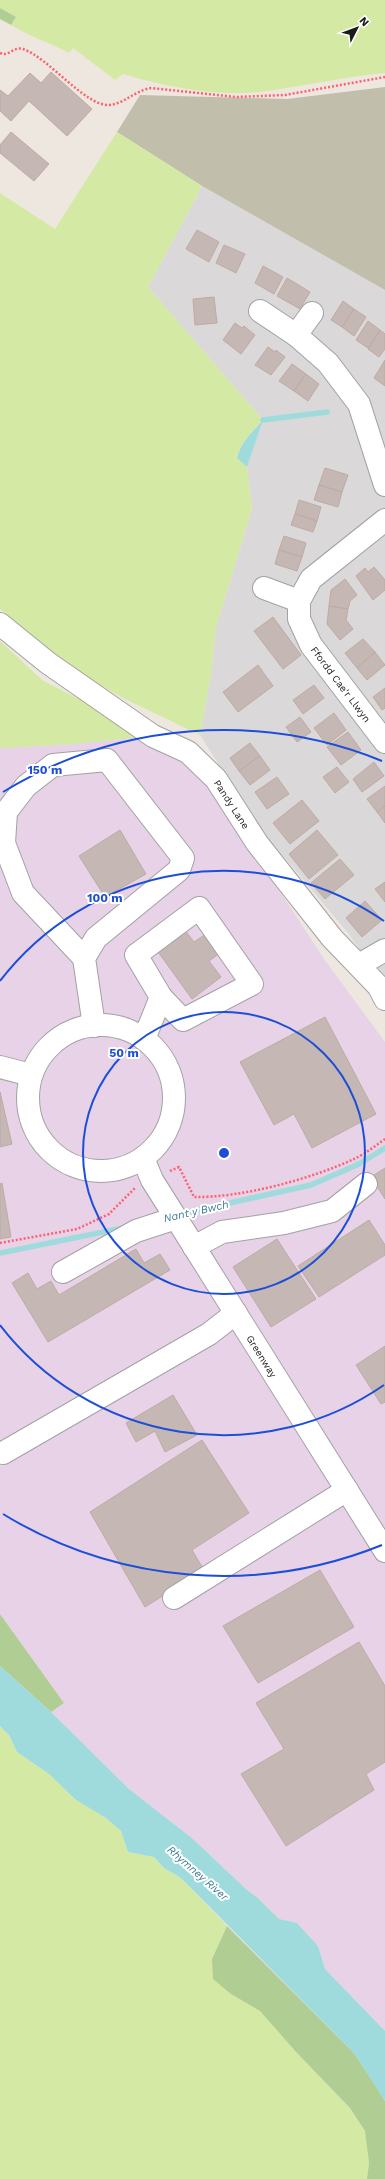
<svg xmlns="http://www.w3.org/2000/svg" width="385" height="2179" viewBox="0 0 385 2179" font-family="'Work Sans',sans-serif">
  <rect width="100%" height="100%" fill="#ede7e0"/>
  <!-- residential -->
  <path fill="#dad8d9" d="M202,186L385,290V985L348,933L258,826L200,735L211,675L216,627L252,509L247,467L263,420L148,287Z"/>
  <!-- industrial -->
  <path fill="#e7d2e7" d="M141,737L185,761L211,786L324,959L385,1042V2031L325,1969L318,1946L297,1923L279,1919L258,1898L247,1890L193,1839L129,1789L51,1712L64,1703L0,1614V748L75,744Z"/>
  <!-- construction -->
  <path fill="#c2beac" d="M385,87V290L202,186L117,132L140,95L287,99Z"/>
  <!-- grass -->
  <g fill="#d4eaa4">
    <path d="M0,0H385V73C342,77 301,87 258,92C217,97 163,86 123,74L115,80L73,48L69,53C49,42 30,37 11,25L16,17L0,8Z"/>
    <path d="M117,132L202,186L148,287L263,420C252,431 241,442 237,458L247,467L252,509L216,627L211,675L200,735L123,698L71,669L0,609V193L55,229Z"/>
    <path d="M0,641L42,680L104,712L141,737L75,744L0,748Z"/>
    <path d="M0,1726L9,1735L17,1752L49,1774L76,1800L106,1818L121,1831L128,1852L154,1857L164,1868L181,1878L227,1926L212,1959L231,1994L260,2011L296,2052L350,2108L365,2130L369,2163L367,2179H0Z"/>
  </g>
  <!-- forest -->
  <g fill="#b0ce93">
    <path d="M0,8L16,17L11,25L0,19Z"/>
    <path d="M0,1614L64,1703L51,1712L0,1666Z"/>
    <path d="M227,1926L354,2053L377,2088L385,2101V2179H367L369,2163L365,2131L350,2108L296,2052L260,2011L231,1994L213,1979L212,1959Z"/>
  </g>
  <!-- water -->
  <g fill="#9fdbdd">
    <path d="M263,420L247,467L237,458C241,442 252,432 263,420Z"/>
    <path d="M0,1666L51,1712L129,1789L193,1839L247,1890L258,1898L279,1919L297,1923L318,1946L325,1969L385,2031V2101L354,2053L181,1878L164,1868L154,1857L128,1852L121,1831L106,1818L76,1800L49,1774L17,1752L9,1735L0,1726Z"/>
  </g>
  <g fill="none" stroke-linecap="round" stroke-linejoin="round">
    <!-- stream -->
    <g stroke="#9fdbdd" stroke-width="5.5">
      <path d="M263,420L327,412"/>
      <path d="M180,1214L311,1185L359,1164L385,1148"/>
      <path d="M0,1253L123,1228"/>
    </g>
  </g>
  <!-- building -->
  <g fill="#c5b8b4" stroke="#bfaaa2">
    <path d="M51,72L92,109L67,136L29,101L11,121L0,111V90L8,96L30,73L41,83Z"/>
    <path d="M11,132L49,164L34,181L0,153V145Z"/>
    <path d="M197,230L219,242L209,262L186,249Z"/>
    <path d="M224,245L245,254L236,273L216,263Z"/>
    <path d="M263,266L283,277L274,294L255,283Z"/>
    <path d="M287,278L310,292L300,309L277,296Z"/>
    <path d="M214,297L217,323L195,325L193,299Z"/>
    <path d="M343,301L354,309L342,327L331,320Z"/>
    <path d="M354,309L366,317L354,336L342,327Z"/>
    <path d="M368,321L380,330L368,348L356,340Z"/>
    <path d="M235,323L242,328L244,326L255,335L241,354L223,340Z"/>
    <path d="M380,330L385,334V349L379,357L368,349Z"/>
    <path d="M268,347L275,352L276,350L285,357L271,375L255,365Z"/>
    <path d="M385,360V386L374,378Z"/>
    <path d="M292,364L306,374L294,391L279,381Z"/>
    <path d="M306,374L319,384L308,401L294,391Z"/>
    <path d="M325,468L348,475L342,492L319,485Z"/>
    <path d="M319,485L342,492L338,507L314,500Z"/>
    <path d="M299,500L321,507L317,521L295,514Z"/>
    <path d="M295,514L317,521L313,532L291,525Z"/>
    <path d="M284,536L306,543L302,557L279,550Z"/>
    <path d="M279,550L302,557L297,571L275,564Z"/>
    <path d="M374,567L385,580V590L373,600L356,576L365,568L368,572Z"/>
    <path d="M345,579L357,595L350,601L348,609L329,606L331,590Z"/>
    <path d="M329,606L348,609L346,620L353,629L340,640L327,624Z"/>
    <path d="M273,617L301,655L283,669L254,631Z"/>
    <path d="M363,639L375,652L357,668L345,653Z"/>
    <path d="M375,652L385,665L367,680L357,668Z"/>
    <path d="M258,665L273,686L238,712L223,692Z"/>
    <path d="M314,685L324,698L303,714L293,700Z"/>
    <path d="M385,688V708L382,710L373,697Z"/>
    <path d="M334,713L346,730L327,745L314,728Z"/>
    <path d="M300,717L311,732L297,742L286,727Z"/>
    <path d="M348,732L361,750L341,765L327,747Z"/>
    <path d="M250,743L260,756L239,771L230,758Z"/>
    <path d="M260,756L270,770L250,785L239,771Z"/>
    <path d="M374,762L384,776L362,792L353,779Z"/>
    <path d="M337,767L349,782L335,793L323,777Z"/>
    <path d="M277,777L289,794L267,809L255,792Z"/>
    <path d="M385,786V806L377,812L367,799Z"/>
    <path d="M302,800L319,821L290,844L273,823Z"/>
    <path d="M385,806V823L377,812Z"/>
    <path d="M120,830L146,874L105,897L79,856Z"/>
    <path d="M317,830L338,855L309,879L289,854Z"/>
    <path d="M340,859L354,875L325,899L311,883Z"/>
    <path d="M385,882V902L375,889Z"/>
    <path d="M365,901L382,920L362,937L346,918Z"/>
    <path d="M184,929L194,942L206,934L220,953L209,961L221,977L192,999L156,949Z"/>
    <path d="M325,1017L376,1114L312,1148L294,1114L274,1125L240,1062Z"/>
    <path d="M0,1092L12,1144L0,1147Z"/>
    <path d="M385,1168V1199L371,1177Z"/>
    <path d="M2,1183L11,1237L0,1239V1184Z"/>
    <path d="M369,1220L385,1245V1255L319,1297L298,1266Z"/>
    <path d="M277,1239L316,1299L271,1327L233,1267Z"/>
    <path d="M136,1249L144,1263L160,1254L170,1270L48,1342L12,1283L28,1273L37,1289L51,1281L59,1295Z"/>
    <path d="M385,1346V1402L381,1404L356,1365Z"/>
    <path d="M173,1395L197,1435L165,1452L155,1431L136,1442L126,1423Z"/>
    <path d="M202,1440L249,1513L192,1550L204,1570L145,1607L90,1512Z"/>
    <path d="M320,1570L354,1627L258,1683L223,1626Z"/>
    <path d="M359,1642L385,1686V1762L366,1774L374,1790L286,1846L241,1774L284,1749L256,1703Z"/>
  </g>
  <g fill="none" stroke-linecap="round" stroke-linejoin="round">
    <!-- minor casing -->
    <g stroke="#a2a2a2" stroke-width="24">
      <g id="minor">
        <path d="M260,311L296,335L328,363L359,404L385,485"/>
        <path d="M296,335L312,313"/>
        <path d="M385,520L311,579L299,601V619L311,645L385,742"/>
        <path d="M264,588L299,601"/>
        <path d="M0,624L48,663L153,736L188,752L216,779L257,843L332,938L379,987L385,999"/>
        <path d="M199,908L252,984L183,1020L161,997L136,955Z"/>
        <path d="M84,958L23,893L4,843L6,812L26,786L53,765L107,760L183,858L179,870L96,938L84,958L94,1026"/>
        <path d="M359,965L385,950"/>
        <circle cx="101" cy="1098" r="73"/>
        <path d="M144,1039L161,997"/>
        <path d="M0,1067L31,1075"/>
        <path d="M143,1158L152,1180L176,1218L385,1551"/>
        <path d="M194,1247L222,1232L284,1223L332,1211L366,1184"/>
        <path d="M63,1272L136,1231L176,1218"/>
        <path d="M3,1453L209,1334L236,1313"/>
        <path d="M174,1598L347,1490"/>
      </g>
    </g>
    <!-- path -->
    <g stroke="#fe616e" stroke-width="2.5" stroke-dasharray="2 2" stroke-linecap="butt">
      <path d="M0,53C9,57 14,46 23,49C49,58 85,106 109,105C124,104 134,91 151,88L236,97L285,95L385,77"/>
      <path d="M170,1171L179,1167L194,1197C241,1198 311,1179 354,1159C365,1154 375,1146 385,1139"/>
      <path d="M0,1243L77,1229L109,1214L135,1188"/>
    </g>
    <!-- minor -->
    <use href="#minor" stroke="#fff" stroke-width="22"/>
  </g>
  <!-- distance rings -->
  <g fill="none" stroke="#1d4ed8" stroke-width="2">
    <circle cx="224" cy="1153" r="141"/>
    <path d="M384 1385A282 282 0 0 1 0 1325M0 981A282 282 0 0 1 384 921"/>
    <path d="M382 1545A423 423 0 0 1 3 1514M3 792A423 423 0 0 1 382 761"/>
  </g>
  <g text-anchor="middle" stroke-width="4" stroke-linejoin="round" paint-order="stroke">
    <!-- street labels -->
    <g font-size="10" fill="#1b1b1b" stroke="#fff">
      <text transform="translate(341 684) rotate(53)" y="4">Ffordd Cae'r Llwyn</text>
      <text transform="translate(232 804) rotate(57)" y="4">Pandy Lane</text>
      <text transform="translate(262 1356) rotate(58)" y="4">Greenway</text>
    </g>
    <!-- water labels -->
    <g font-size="11" font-style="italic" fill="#3e7a96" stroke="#fff">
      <text transform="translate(196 1211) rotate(-13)" y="4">Nant y Bwch</text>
      <text transform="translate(198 1873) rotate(41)" y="4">Rhymney River</text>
    </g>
  </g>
  <circle cx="224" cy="1153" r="6" fill="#1d4ed8" stroke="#fff" stroke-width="2"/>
  <g font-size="12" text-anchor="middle" font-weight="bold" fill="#1d4ed8" stroke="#fff" stroke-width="4" stroke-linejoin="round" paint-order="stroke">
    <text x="45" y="774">150 m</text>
    <text x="105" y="902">100 m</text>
    <text x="124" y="1057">50 m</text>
  </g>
  <!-- north arrow -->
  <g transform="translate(357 28) rotate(48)" stroke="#ffffff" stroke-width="3" paint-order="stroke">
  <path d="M0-3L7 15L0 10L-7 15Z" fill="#1b1b1b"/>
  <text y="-6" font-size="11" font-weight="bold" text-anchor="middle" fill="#1b1b1b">N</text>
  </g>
</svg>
